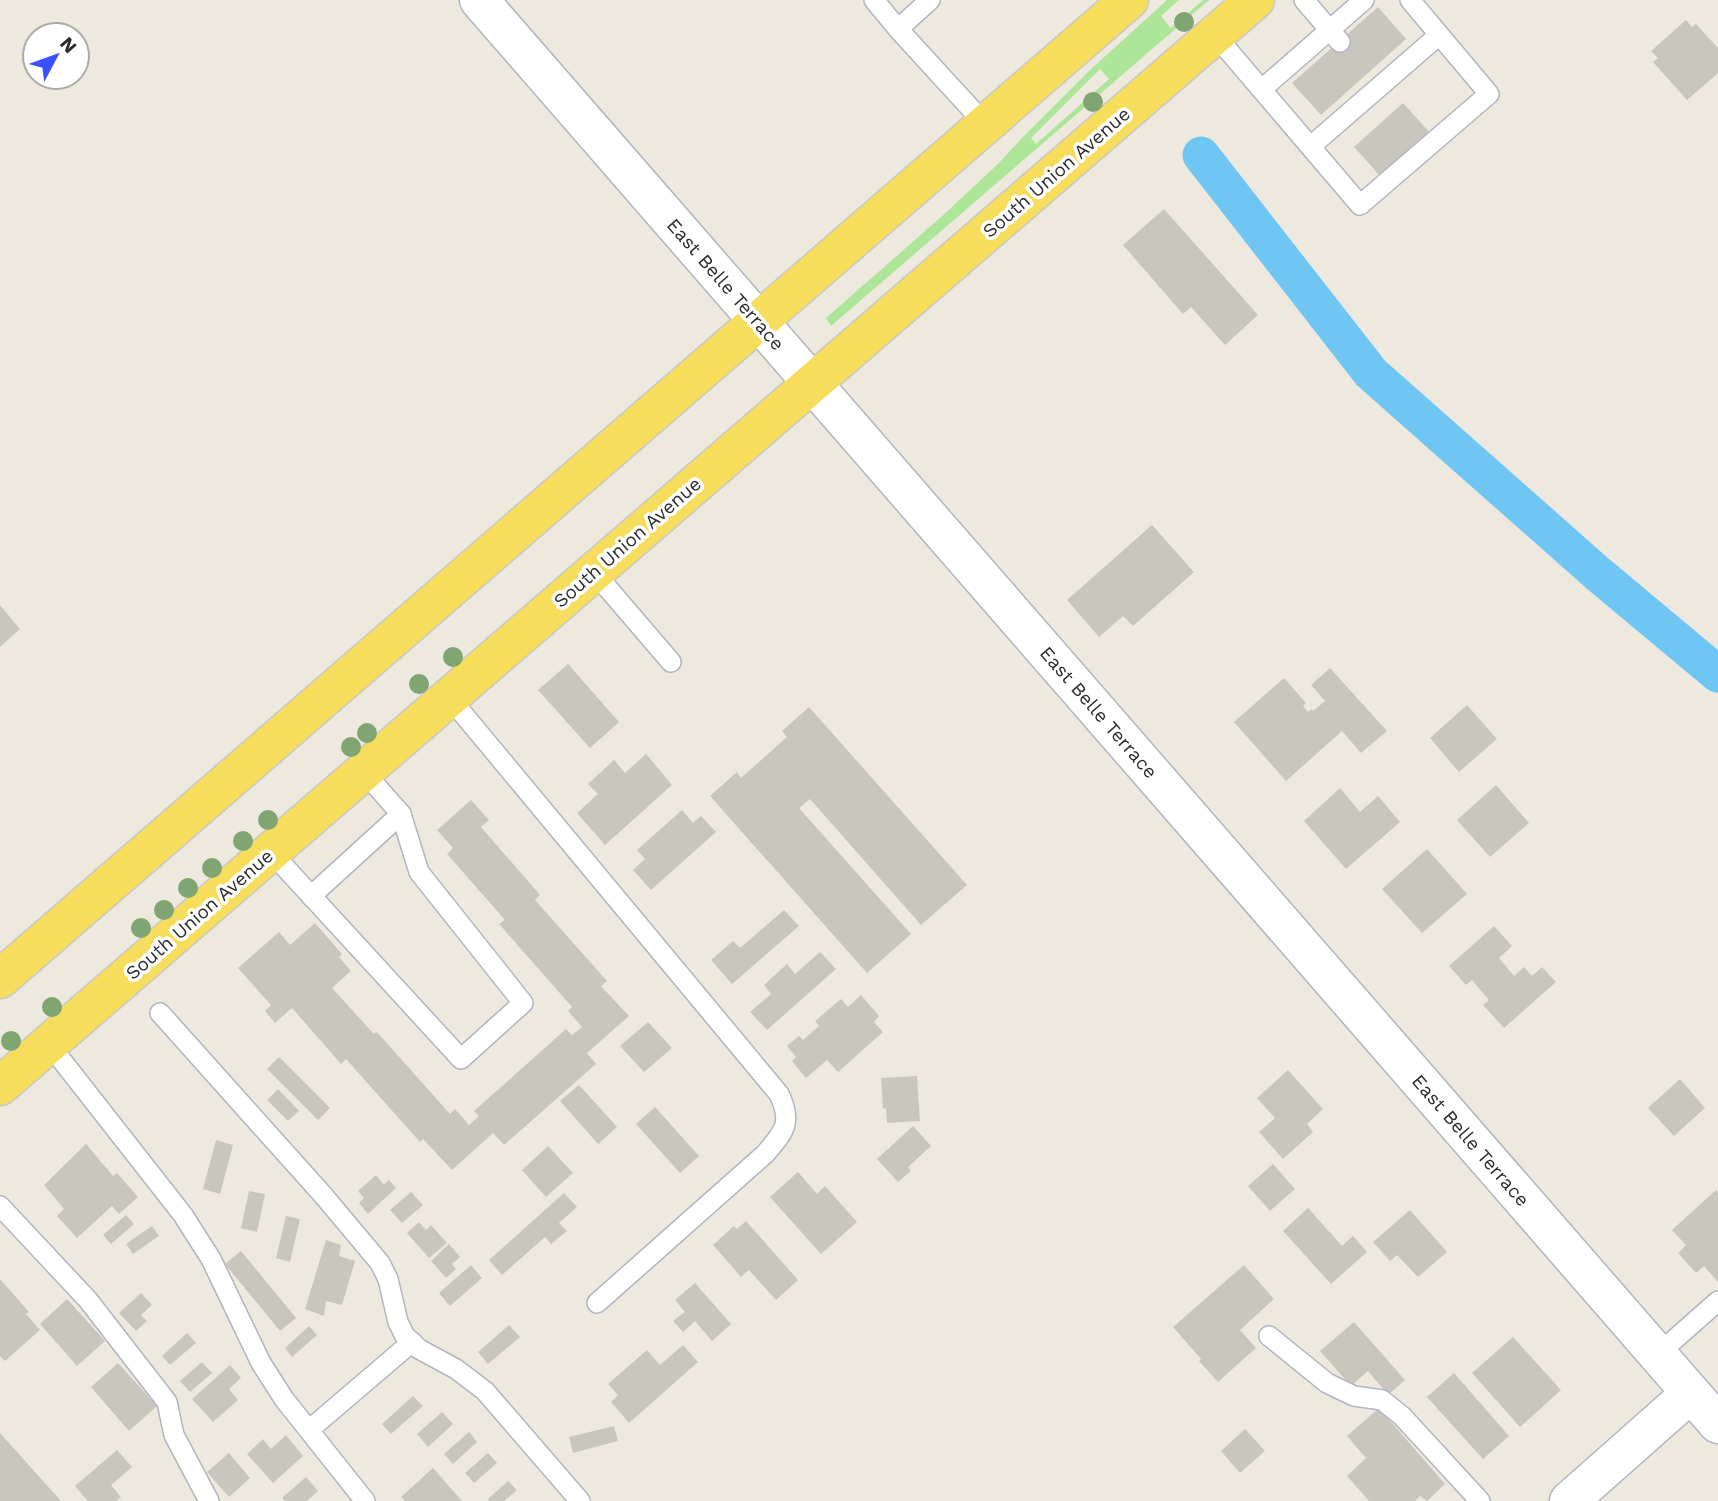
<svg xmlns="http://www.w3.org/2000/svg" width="1718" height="1501" viewBox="0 0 1718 1501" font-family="'Work Sans',sans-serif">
  <rect width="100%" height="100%" fill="#eee9df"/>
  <!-- green -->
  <path fill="#aee699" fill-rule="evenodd" d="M1167,0H1179L1161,16L1171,28L1203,0H1209L831,326L826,318L941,217L998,164L1022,138L1090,70ZM1100,69L1109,79L1036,144L1031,138Z"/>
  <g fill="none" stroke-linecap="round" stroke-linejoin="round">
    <!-- canal -->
    <path stroke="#6fc6f3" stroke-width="37" d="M1201,155L1371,373L1597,573L1718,674"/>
  </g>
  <!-- building -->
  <g fill="#c9c7bd">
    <path d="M1378,7L1406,39L1321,115L1292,83Z"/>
    <path d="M1686,20L1692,27L1696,24L1718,48V73L1687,100L1653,62L1658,58L1651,51Z"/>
    <path d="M1403,103L1431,134L1382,178L1354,147Z"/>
    <path d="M1164,209L1258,315L1225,345L1191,307L1183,314L1123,245Z"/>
    <path d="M1152,525L1194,572L1133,626L1123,616L1099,637L1067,600Z"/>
    <path d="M0,605L20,629L0,647Z"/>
    <path d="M568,664L619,722L590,748L538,690Z"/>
    <path d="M1330,668L1387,731L1361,753L1342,731L1286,781L1234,722L1284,678L1306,703L1303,706L1308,712L1312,709L1313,711L1325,701L1311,685Z"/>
    <path d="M1467,705L1497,739L1459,772L1430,738Z"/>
    <path d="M809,707L967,885L921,925L810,799L799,808L911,934L867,973L710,796L737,772L741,778L787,737L782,731Z"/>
    <path d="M646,754L672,785L605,845L577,813L598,794L588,784L614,760L625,773Z"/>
    <path d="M1496,785L1529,823L1490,857L1457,820Z"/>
    <path d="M1340,788L1360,812L1378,796L1400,822L1346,869L1304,821Z"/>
    <path d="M471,800L489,820L481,827L540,895L535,900L607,981L601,986L629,1016L587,1053L596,1064L504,1145L493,1133L452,1170L423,1139L420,1142L346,1059L341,1064L292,1008L275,1023L265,1011L271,1005L238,968L279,932L290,945L315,923L342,954L339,957L351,971L332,988L374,1034L377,1032L450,1114L455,1109L469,1125L479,1116L474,1111L566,1029L572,1035L582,1027L568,1011L572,1007L499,924L505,920L447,854L453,848L437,830Z"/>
    <path d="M682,810L693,823L701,816L716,832L651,890L633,870L645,859L637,850Z"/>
    <path d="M1427,849L1467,894L1422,933L1382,889Z"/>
    <path d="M784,910L799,926L732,984L711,960L733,941L740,948Z"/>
    <path d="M1494,926L1512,946L1499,958L1514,976L1524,967L1532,976L1542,967L1556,982L1504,1028L1483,1005L1489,1000L1472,980L1466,985L1449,966Z"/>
    <path d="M820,952L836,969L767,1030L750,1012L771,994L764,985L787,964L795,974Z"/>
    <path d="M861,995L879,1016L874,1022L883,1032L838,1072L827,1060L806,1078L792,1061L796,1057L787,1046L799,1036L803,1040L819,1026L815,1021L841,999L848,1007Z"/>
    <path d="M648,1022L672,1048L644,1072L620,1046Z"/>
    <path d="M279,1057L330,1108L318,1120L267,1069Z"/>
    <path d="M1288,1070L1323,1109L1307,1124L1313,1132L1283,1159L1259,1132L1275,1118L1257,1098Z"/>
    <path d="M917,1076L920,1121L887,1123L886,1108L883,1109L881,1078Z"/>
    <path d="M1680,1079L1705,1108L1674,1136L1648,1108Z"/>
    <path d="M579,1085L617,1127L598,1144L560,1101Z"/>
    <path d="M278,1089L299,1111L288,1121L267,1100Z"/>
    <path d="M655,1107L699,1156L680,1173L636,1124Z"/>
    <path d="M913,1126L931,1146L908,1167L911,1171L898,1182L877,1159Z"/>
    <path d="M216,1140L233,1145L220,1194L203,1189Z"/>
    <path d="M86,1144L113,1176L117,1173L138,1197L119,1214L112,1206L77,1238L57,1216L64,1209L44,1185Z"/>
    <path d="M548,1146L573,1173L546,1197L522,1170Z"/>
    <path d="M1273,1164L1295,1189L1270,1211L1248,1186Z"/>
    <path d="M798,1172L817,1194L825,1186L857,1222L821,1254L770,1197Z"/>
    <path d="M376,1175L384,1185L389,1180L396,1188L368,1214L359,1203L364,1198L358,1191Z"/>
    <path d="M1716,1190L1718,1193V1282L1704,1266L1696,1273L1678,1253L1686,1245L1672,1230Z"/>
    <path d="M249,1191L265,1194L257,1232L241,1228Z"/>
    <path d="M411,1192L423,1205L402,1223L390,1210Z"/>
    <path d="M564,1193L577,1207L559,1223L567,1231L551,1244L545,1237L502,1275L489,1260Z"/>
    <path d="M1308,1208L1342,1246L1353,1236L1367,1252L1331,1284L1283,1231Z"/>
    <path d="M1410,1210L1447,1252L1418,1277L1397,1255L1390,1261L1373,1242Z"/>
    <path d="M126,1215L134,1224L111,1244L103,1235Z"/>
    <path d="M286,1216L300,1219L290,1262L276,1258Z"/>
    <path d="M746,1221L798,1280L776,1300L749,1270L741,1277L713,1245L734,1226L737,1229Z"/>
    <path d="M419,1222L426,1230L431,1225L447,1243L429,1258L407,1233Z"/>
    <path d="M152,1226L159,1236L133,1254L126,1244Z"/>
    <path d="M326,1240L341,1245L339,1256L355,1261L342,1305L326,1301L324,1316L305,1309Z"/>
    <path d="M449,1244L460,1257L452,1264L456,1269L446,1278L431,1261Z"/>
    <path d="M241,1251L296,1318L280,1331L225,1264Z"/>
    <path d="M471,1265L482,1278L450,1306L439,1293Z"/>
    <path d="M1244,1265L1274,1299L1240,1330L1256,1348L1218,1382L1199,1361L1201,1359L1173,1327Z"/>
    <path d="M0,1279L29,1312L26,1314L40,1330L5,1361L0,1356Z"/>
    <path d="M695,1283L731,1324L712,1341L695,1321L683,1332L673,1321L685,1312L675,1300Z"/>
    <path d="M141,1293L152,1305L141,1315L147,1321L136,1331L119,1313Z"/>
    <path d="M67,1299L105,1341L77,1366L40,1324Z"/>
    <path d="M1354,1322L1405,1380L1388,1395L1368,1371L1351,1386L1320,1351Z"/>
    <path d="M509,1325L520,1337L488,1364L478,1352Z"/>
    <path d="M309,1326L317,1335L292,1357L285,1348Z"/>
    <path d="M187,1333L196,1343L170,1365L162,1356Z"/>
    <path d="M1513,1337L1561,1390L1520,1427L1472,1373Z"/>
    <path d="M683,1345L698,1362L629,1423L611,1402L618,1395L608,1384L647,1350L660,1365Z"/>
    <path d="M202,1362L212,1373L190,1392L180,1381Z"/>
    <path d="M118,1363L157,1406L129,1431L91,1387Z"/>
    <path d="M230,1365L241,1378L229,1389L238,1400L213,1422L192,1399Z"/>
    <path d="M1454,1373L1509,1436L1483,1459L1427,1397Z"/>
    <path d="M413,1396L423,1406L391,1434L382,1424Z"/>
    <path d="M1379,1408L1445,1484L1427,1501L1420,1496L1415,1501H1369L1347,1476L1366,1458L1347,1436Z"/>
    <path d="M442,1412L453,1424L428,1447L417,1434Z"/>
    <path d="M614,1426L618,1441L573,1453L569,1437Z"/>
    <path d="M1245,1429L1265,1451L1240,1473L1221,1451Z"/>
    <path d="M469,1432L477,1442L453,1464L444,1454Z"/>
    <path d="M0,1433L61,1501H0Z"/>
    <path d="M286,1435L303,1456L273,1483L247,1454L263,1439L271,1449Z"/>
    <path d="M117,1450L132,1467L111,1485L121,1497L116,1501H88L75,1486Z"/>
    <path d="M229,1453L250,1478L229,1497L207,1472Z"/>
    <path d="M488,1453L497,1463L474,1483L465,1473Z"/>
    <path d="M433,1468L462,1501H405L401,1497Z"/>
    <path d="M306,1477L318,1491L307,1501H285L282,1498Z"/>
    <path d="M508,1481L517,1490L504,1501H489L488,1499Z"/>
  </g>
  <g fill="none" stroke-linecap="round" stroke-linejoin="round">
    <!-- lane casing -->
    <g stroke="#b2b4c0" stroke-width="22">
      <g id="lane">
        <path d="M874,0L898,29"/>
        <path d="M930,0L898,29L985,124"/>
        <path d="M1304,0L1340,42"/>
        <path d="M1215,35L1360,205L1489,94L1410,0"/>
        <path d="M1262,89L1364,0"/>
        <path d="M1311,146L1439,35"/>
        <path d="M593,571L671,662"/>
        <path d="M449,697L779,1094C793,1123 784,1132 765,1154L597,1303"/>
        <path d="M271,852L461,1059L523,1003L419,872L401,814L363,771"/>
        <path d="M311,896L401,814"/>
        <path d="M160,1013L323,1195L380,1263L388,1279L398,1322L405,1336L419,1349L456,1369L485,1391L580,1501"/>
        <path d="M49,1044L183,1215L211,1259L261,1363L284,1399L365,1501"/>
        <path d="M0,1206L88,1300L167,1402L174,1435L209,1501"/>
        <path d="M1269,1336L1327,1383L1354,1396L1382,1400L1402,1416L1480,1501"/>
        <path d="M1658,1354L1718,1301"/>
        <path d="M309,1430L412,1342"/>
      </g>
    </g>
    <!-- street casing -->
    <g stroke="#b2b4c0" stroke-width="41">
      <path id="street" d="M1569,1501L1691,1393"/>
    </g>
    <!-- secondary casing -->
    <g stroke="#b2b4c0" stroke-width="41">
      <path id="secondary" d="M479,0L1718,1424"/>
    </g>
    <!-- primary casing -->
    <g stroke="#c8c8c8" stroke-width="41">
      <g id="primary">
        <path d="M0,979L1129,0"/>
        <path d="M0,1086L1255,0"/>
      </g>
    </g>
    <!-- lane -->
    <use href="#lane" stroke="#fff" stroke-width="19"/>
    <!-- street -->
    <use href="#street" stroke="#fff" stroke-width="38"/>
    <!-- secondary -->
    <use href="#secondary" stroke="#fff" stroke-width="38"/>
    <!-- primary -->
    <use href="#primary" stroke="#f6dd5c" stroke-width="38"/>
  </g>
  <!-- trees -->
  <g fill="#7ea572">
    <circle cx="1184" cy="22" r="10"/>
    <circle cx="1093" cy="102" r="10"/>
    <circle cx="453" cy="657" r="10"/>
    <circle cx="419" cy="684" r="10"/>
    <circle cx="367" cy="733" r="10"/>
    <circle cx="351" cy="747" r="10"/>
    <circle cx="268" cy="820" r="10"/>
    <circle cx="243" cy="841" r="10"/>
    <circle cx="212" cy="868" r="10"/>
    <circle cx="188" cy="888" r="10"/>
    <circle cx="164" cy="910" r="10"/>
    <circle cx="141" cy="928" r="10"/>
    <circle cx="52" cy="1007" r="10"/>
    <circle cx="11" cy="1041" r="10"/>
  </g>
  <g text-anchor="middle" stroke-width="7" stroke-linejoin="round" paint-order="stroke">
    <!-- street labels -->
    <g font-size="19" fill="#2c2c2c" stroke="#fff">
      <text transform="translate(1056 172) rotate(-41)" y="7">South Union Avenue</text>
      <text transform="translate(726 284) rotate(49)" y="7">East Belle Terrace</text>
      <text transform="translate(627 542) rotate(-41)" y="7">South Union Avenue</text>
      <text transform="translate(1099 712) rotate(49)" y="7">East Belle Terrace</text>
      <text transform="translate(199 914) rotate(-41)" y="7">South Union Avenue</text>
      <text transform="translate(1471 1140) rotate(49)" y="7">East Belle Terrace</text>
    </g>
  </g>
  <!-- north arrow -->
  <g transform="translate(56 56) rotate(49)"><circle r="33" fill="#ffffff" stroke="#ababab" stroke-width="2"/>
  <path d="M0-5L12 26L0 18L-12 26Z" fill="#3b51ff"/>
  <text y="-10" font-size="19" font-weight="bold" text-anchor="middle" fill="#2c2c2c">N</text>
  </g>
</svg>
